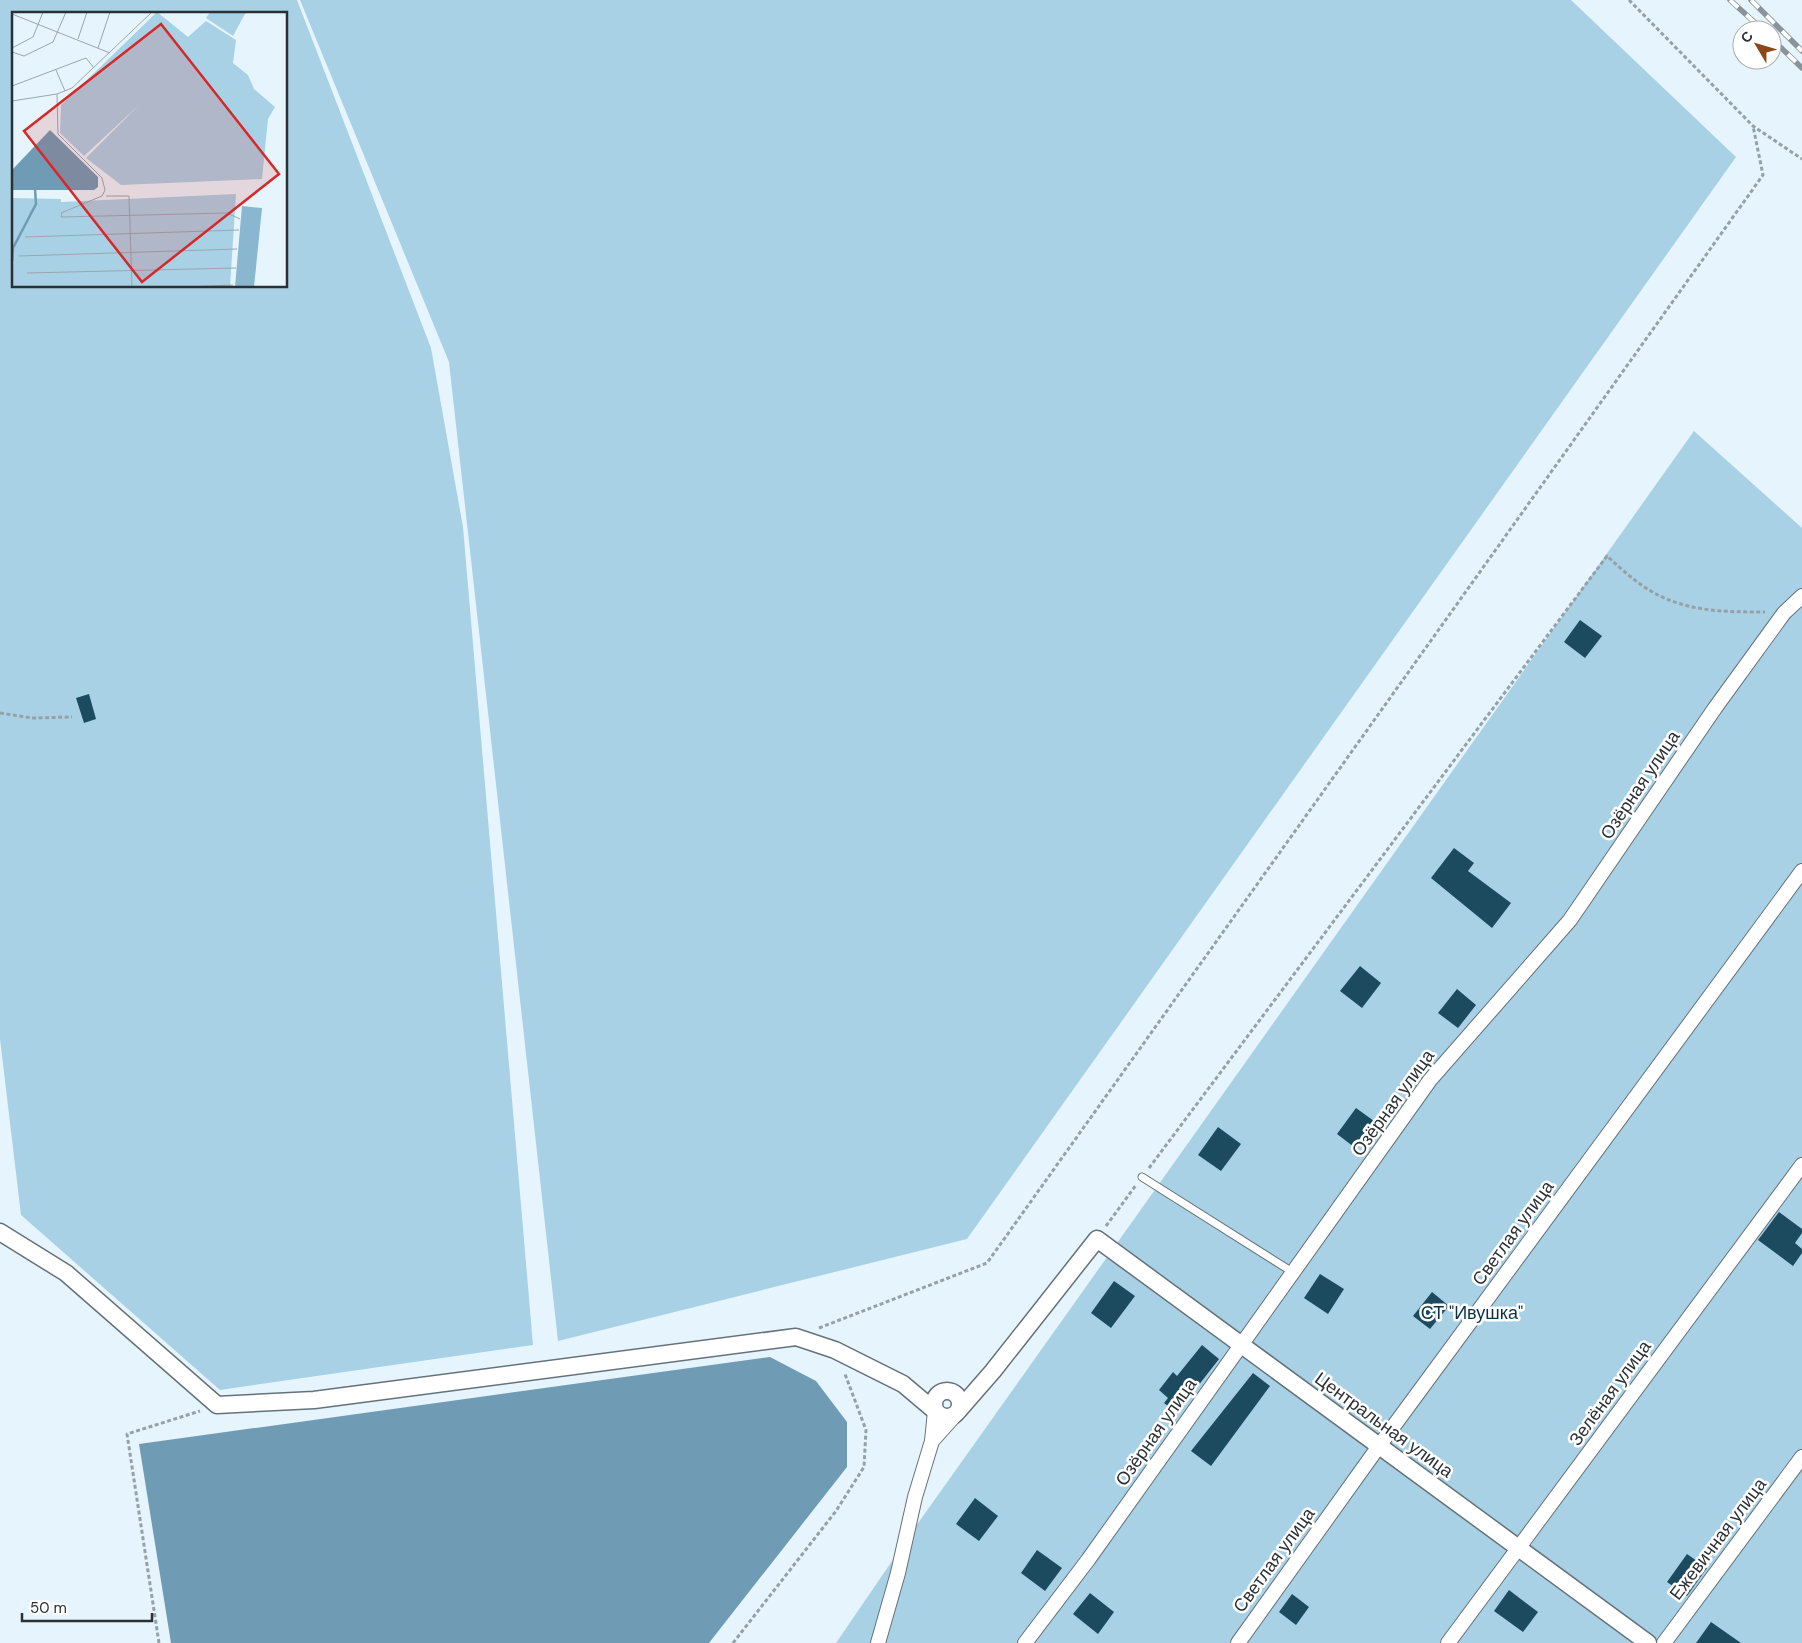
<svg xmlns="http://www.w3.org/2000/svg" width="1802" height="1643" viewBox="0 0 1802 1643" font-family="'DM Sans',sans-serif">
  <rect width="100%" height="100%" fill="#e6f5fd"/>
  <!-- green -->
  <g fill="#a8d1e6" fill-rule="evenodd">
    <path d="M0,0H297L431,348L463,527L533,1345L220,1390L21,1215L0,1039ZM14,14H286V286H14Z"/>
    <path d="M300,0H1571L1736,157L967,1239L558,1341L449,362Z"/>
    <path d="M1694,431L1802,528V1643H836L916,1526Z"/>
  </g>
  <!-- water -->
  <path fill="#6f9cb4" d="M770,1357L816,1381L847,1422V1467L709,1643H171L139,1444Z"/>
  <!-- building -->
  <g fill="#1c4a5e">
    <path d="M1580,620L1602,636L1585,658L1564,642Z"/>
    <path d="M89,694L96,719L84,723L76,698Z"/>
    <path d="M1454,848L1474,863L1468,871L1511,903L1492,928L1431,878Z"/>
    <path d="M1360,966L1381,983L1362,1008L1340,991Z"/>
    <path d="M1457,989L1476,1005L1458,1028L1438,1013Z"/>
    <path d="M1356,1108L1374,1121L1354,1147L1337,1134Z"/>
    <path d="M1218,1127L1241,1144L1221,1171L1198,1155Z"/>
    <path d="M1779,1212L1802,1229V1233L1795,1243L1802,1249V1253L1793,1266L1758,1240Z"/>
    <path d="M1320,1274L1344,1289L1328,1314L1304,1298Z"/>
    <path d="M1114,1281L1135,1296L1111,1328L1091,1313Z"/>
    <path d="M1432,1292L1449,1306L1430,1329L1413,1316Z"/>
    <path d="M1202,1345L1219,1359L1177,1413L1164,1403L1168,1398L1159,1390L1173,1372L1177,1376Z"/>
    <path d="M1253,1373L1270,1386L1211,1466L1191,1451Z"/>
    <path d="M975,1498L998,1516L979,1541L956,1524Z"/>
    <path d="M1037,1550L1062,1568L1045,1591L1021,1573Z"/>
    <path d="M1687,1554L1707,1568L1687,1596L1667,1582Z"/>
    <path d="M1509,1590L1538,1612L1523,1632L1494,1611Z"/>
    <path d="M1090,1593L1114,1612L1098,1634L1073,1614Z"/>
    <path d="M1292,1594L1309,1607L1296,1625L1279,1612Z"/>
    <path d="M1711,1622L1741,1643H1696Z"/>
  </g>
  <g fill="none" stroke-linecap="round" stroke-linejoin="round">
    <!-- service casing -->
    <g stroke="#657279" stroke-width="9">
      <path id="service" d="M1142,1177L1294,1273"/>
    </g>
    <!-- minor casing -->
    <g stroke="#657279" stroke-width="16">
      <g id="minor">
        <path d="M932,1441L957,1413"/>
        <path d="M878,1643L898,1573L915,1497L932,1441L935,1411"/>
        <path d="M1025,1643L1088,1560L1430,1080L1570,920L1715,708L1784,613L1802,596"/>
        <path d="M1238,1643L1379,1446L1802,871"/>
        <path d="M1448,1643L1802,1165"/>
        <path d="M1664,1643L1802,1457"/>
      </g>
    </g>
    <!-- tertiary casing -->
    <g stroke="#657279" stroke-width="19">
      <g id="tertiary">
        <path d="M0,1232L66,1273L217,1405L314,1400L796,1337L835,1350L903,1384L935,1411"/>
        <circle cx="947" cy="1404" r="13"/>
        <path d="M959,1410L993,1371L1097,1239L1648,1643"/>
      </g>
    </g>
    <!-- path -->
    <g stroke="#96a1a7" stroke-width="3" stroke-dasharray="4 2.5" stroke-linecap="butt">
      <path d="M1629,0L1753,126L1802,159"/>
      <path d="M0,713L32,718L72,717"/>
      <path d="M1149,1168L1607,556C1619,567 1632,579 1646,588C1683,612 1723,612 1765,612"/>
      <path d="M1106,1226L1136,1185"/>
      <path d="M819,1328L987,1263L1763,175L1753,126"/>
      <path d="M159,1643L127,1434L200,1411"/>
      <path d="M733,1643L836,1511L864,1467L866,1430L845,1374"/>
    </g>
    <!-- service -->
    <use href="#service" stroke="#fff" stroke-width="7"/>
    <!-- minor -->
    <use href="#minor" stroke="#fff" stroke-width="14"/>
    <!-- tertiary -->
    <use href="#tertiary" stroke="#fff" stroke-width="16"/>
    <!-- rail casing -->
    <g stroke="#899399" stroke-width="5.5">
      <g id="rail">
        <path d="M1730,0L1763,30"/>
        <path d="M1751,0L1802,51"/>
        <path d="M1772,39L1802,68"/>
      </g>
    </g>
    <!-- rail -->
    <use href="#rail" stroke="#fff" stroke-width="4" stroke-dasharray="11" stroke-linecap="butt"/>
  </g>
  <g text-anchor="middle" stroke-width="5" stroke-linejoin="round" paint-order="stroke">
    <!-- street labels -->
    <g font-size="18" fill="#2a3033" stroke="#fff">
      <text transform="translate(1640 785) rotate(-56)" y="6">Озёрная улица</text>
      <text transform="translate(1393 1103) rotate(-54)" y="6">Озёрная улица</text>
      <text transform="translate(1513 1233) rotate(-54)" y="6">Светлая улица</text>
      <text transform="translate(1610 1393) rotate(-54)" y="6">Зелёная улица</text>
      <text transform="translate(1384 1425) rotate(36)" y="6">Центральная улица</text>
      <text transform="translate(1156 1432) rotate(-55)" y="6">Озёрная улица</text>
      <text transform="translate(1718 1539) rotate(-53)" y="6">Ежевичная улица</text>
      <text transform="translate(1274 1560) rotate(-54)" y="6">Светлая улица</text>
    </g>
    <!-- park labels -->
    <g font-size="18" fill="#093345" stroke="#fff">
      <text x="1472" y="1319">СТ "Ивушка"</text>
    </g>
  </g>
  <!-- overview -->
  <g transform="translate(12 12)">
    <rect width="275" height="275" fill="#e6f5fd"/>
    <path d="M145,0L176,25L194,9L224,28L221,51L236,63L242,77L263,95L256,107L250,167L109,173L74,146L127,93L72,144L48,121L49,93ZM198,0H234L221,24L194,6ZM224,182L218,275H0V186L49,187V190Z" fill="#a8d1e6"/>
    <path d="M230,194L250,196L242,275H223Z" fill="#88b7cf"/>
    <path d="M38,118L86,165V175L82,178H0V158Z" fill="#6f9cb4"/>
    <path fill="none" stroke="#6f9cb4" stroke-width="2.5" d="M0,249L1,236L24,192L23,177"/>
    <path fill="none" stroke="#9ba6ac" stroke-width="1" d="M0,2L98,41M66,27L75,0M0,36L21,25L31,0M86,36L98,0M0,40L12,44L41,30L54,0M44,58L53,79M0,74L74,46L82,56M45,82L46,122L90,166L93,178L90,184L49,201M0,89L45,82L60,76L140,0M94,184H117L120,275M50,201L49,205L215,201L228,207M13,225L227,218M7,244L225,237M15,261L224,256M172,275L221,273"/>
    <path fill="#d62828" fill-opacity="0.15" stroke="#d62828" stroke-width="2.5" d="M149,12L267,162L130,270L12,119Z"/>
    <rect width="275" height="275" fill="none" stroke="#2a3033" stroke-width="2.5"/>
  </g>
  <!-- north arrow -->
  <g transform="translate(1757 45) rotate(308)"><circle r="24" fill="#ffffff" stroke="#aaacad"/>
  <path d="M0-4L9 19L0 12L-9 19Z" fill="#8c481b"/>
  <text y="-8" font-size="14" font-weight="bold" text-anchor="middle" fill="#2a3033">С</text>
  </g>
  <!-- scale -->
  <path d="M22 1613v8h130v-8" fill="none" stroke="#2a3033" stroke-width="2.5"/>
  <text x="30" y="1613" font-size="15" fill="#2a3033" stroke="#ffffff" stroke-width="4" paint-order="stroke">50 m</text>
</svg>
